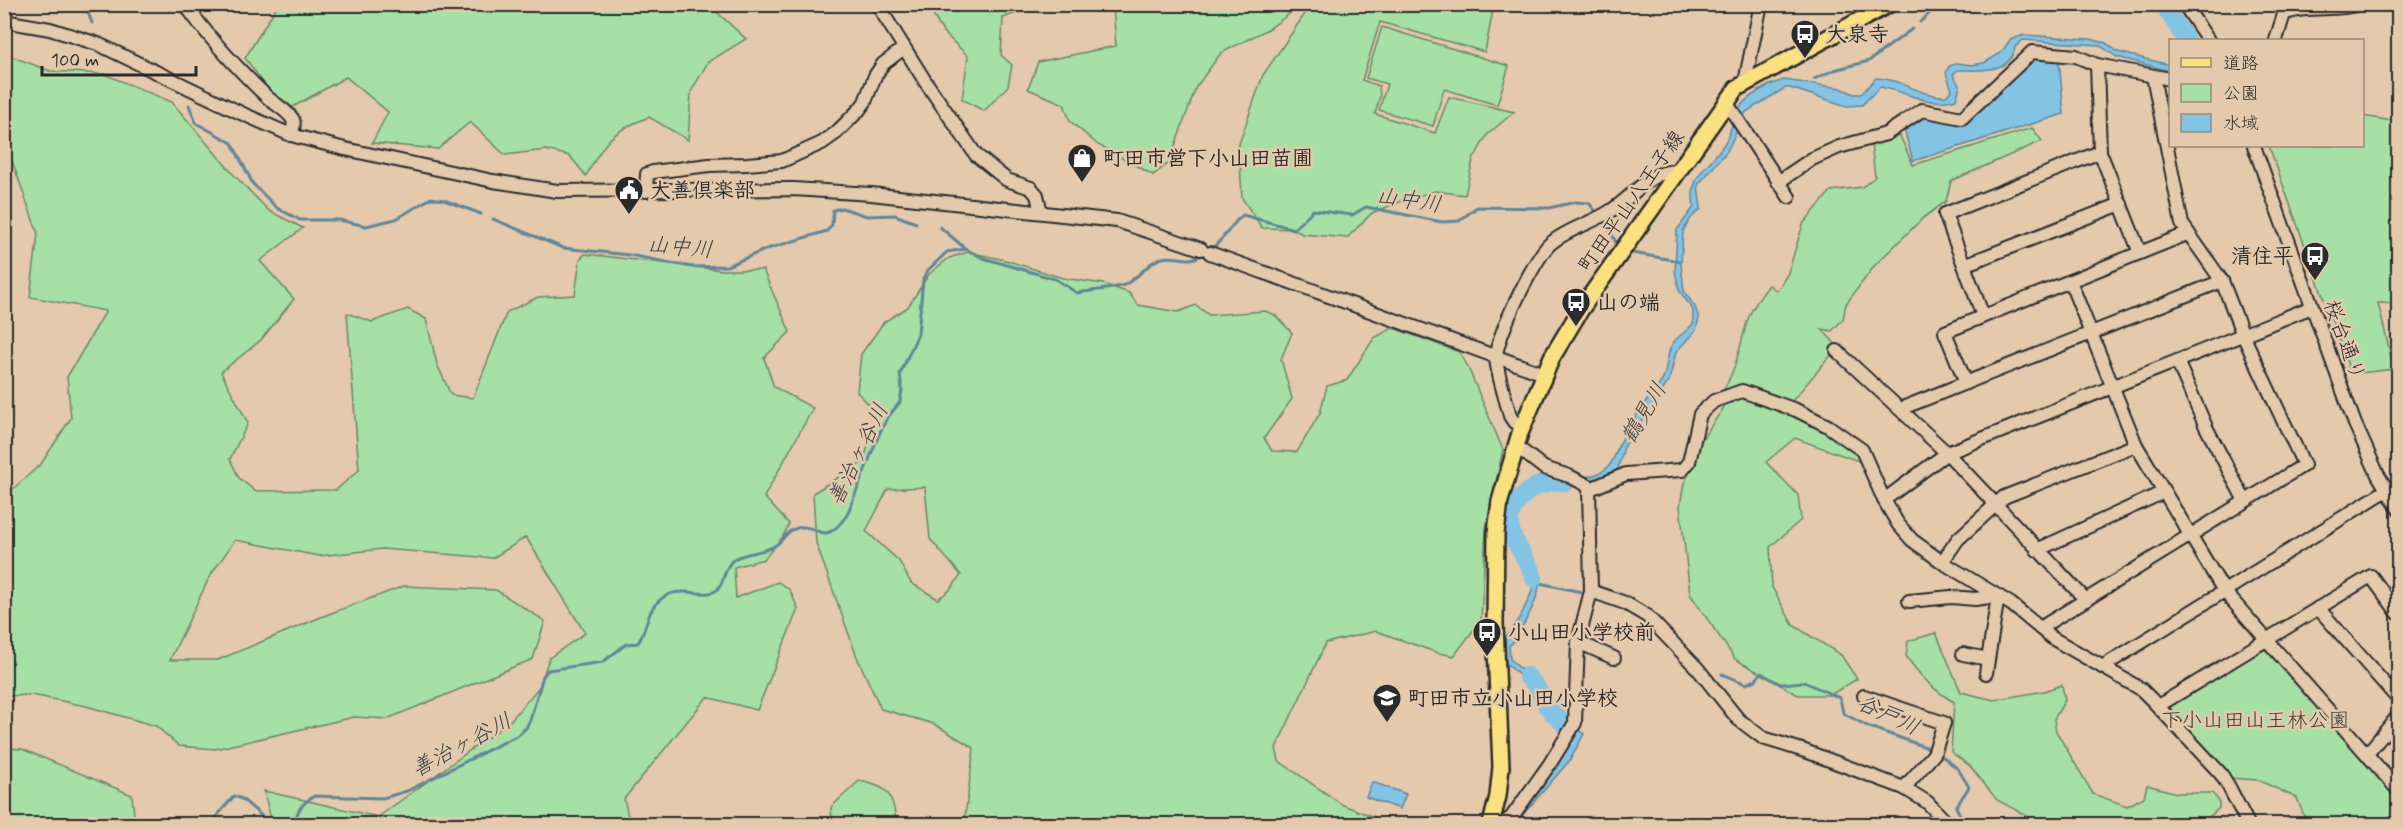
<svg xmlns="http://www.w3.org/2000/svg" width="2403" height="829" viewBox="0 0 2403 829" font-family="Mynerve,'Klee One',sans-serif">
  <rect width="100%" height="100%" fill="#e5c9ac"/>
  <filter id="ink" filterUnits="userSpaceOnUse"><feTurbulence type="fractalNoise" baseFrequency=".0167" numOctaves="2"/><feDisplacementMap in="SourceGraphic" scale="12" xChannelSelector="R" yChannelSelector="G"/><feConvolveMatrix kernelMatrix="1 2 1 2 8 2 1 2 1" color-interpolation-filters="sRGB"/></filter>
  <g filter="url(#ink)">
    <!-- green -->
    <g fill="#a6e0a5" stroke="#688668" stroke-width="1.5" fill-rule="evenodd">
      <path d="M279,4L709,5L746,39L708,62L691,92L688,140L649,117C610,132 606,140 586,176L570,156L546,150L505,155L470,122L438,149L372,143L388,112L346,77L291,108L272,94L245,58L277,6Z"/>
      <path d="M927,5H1036L1003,18L1001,55L1012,65L1008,86L984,111L962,99L968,56L943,32Z"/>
      <path d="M1113,5L1292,4L1293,11L1270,28L1221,53L1196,87L1169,163L1153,175L1098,145L1070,121L1064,104L1028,89L1038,62L1116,46Z"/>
      <path d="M1309,5H1494L1485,52L1380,22L1362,80L1379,86L1380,96L1375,114L1435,133L1449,97L1514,112L1487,135L1473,160L1465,195L1435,191L1404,200L1372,213L1347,238L1302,234L1294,229L1262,228L1242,198L1239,144L1263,75L1309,8Z"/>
      <path d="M1382,27L1509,66L1497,105L1444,89L1433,126L1379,110L1387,84L1366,78Z"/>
      <path d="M5,54L50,71L104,74L172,102L233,174L269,211L303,228L260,261L294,299L261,340L221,372L248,423L230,459L239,478L255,491L336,490L359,470L347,313L372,322L408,309L426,319L437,364L451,395L473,398L507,312L538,297L575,295L580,259L585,254L722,270H763L790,332L764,358L774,387L813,408L764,497L789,524L782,538L764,559L734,567L736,598L778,582L790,590L798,609L757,710L707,697L624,799L630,824H272L264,791L378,817L509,722L540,686L549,658L585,633L526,537L493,558L382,549L319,556L235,540L210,576L170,660H218L326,615L404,586L496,590L545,621L533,659L387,719L354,717L215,749L179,746L156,726L86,706L32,695L5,696V496L41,464L71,418L67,377L106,311L30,297L38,234L5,141Z"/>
      <path d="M2363,116L2398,122V304L2378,303L2394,369L2351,374L2269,146H2362Z"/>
      <path d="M2032,128L2042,141L1951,181L1946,201L1922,219L1875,265L1846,304L1843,319L1832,331L1822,329L1838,347L1792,401L1787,400L1783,407L1853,445L1861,462L1795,438L1766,462L1798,495L1801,520L1770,547L1772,587L1793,625L1841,655L1857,679L1830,695H1798L1735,659L1690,594L1680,506L1684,483L1694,464L1700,442L1723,409L1731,390L1724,389C1738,365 1739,348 1747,322C1751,309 1760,297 1769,285L1777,291L1788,273L1803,224L1831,191L1862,187L1875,177L1871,144L1900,136L1913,165Z"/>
      <path d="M968,252L1005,260L1063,278L1104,284L1129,293L1138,305L1178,312L1196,305L1209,315L1265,311L1275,315L1292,333L1281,359L1292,399L1264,438L1272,451L1297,452L1320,413L1327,386L1347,380L1374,338L1393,328L1459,352L1467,365L1503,450L1486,528L1481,620L1454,656L1438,653L1376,631L1326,643L1276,748L1279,761L1343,805L1382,820V824H964L974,748L934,724L881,709L857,657L816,543L813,493L863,462L878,414L857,392L861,354L884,322L908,307L929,274L949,258ZM925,487L930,539L961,575L950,590L938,599L911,583L899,561L866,531L888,489Z"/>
      <path d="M1936,633L1961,692L1994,700L2044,691L2062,685L2065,700L2054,719L2056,731L2093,794L2127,806L2144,797L2147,785L2177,793H2212L2219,801V808C2206,821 2195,829 2176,821L2169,824H2034L2033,819L1997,800L1970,766L1951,752L1954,702C1934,691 1919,675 1906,656L1908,641Z"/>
      <path d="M2261,649L2270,651L2398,799V824H2307L2297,798L2258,780L2229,778L2170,711L2171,705Z"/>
      <path d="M5,748L22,749L132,795L135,824H5Z"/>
      <path d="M859,781C892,787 891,794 897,824H832L831,807Z"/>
    </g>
    <!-- water -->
    <g fill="#83c3e4" stroke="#60869a" stroke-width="1.5">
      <path d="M2024,35L2090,39L2106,43L2118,52L2170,65V71L2117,57L2099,45L2023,40L2015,47C2011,74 1979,70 1958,70L1953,74L1960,87L1956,99C1927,108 1907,91 1880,87L1862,105L1847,106L1790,88H1785L1746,112L1727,151L1698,185L1701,209L1691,218L1683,231L1681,264L1684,291L1695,307L1699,318L1696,330L1676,352L1669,381L1624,447L1618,469C1601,482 1582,486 1561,486C1547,485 1538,483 1526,492C1494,515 1536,553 1539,580C1541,597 1523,625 1515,640L1509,646L1510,659L1538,685L1549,710L1584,734L1570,760L1515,824H1510L1566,728L1553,720L1544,711L1535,690L1505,662V637C1513,631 1518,621 1523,611C1526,604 1532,594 1533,586C1535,558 1496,525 1511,499C1531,467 1584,490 1608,467C1615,460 1615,451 1620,443C1627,431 1634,419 1641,408C1648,398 1659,389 1663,378C1668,368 1666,352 1673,343C1678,336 1687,331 1693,324V310L1679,290L1675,271L1677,230L1694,207C1688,174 1708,169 1724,144C1731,134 1732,121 1738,110C1746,96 1769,84 1784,80L1841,88L1854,94H1861L1876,78C1900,78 1921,97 1946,96L1952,90L1946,73L1949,66L1958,63L1971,65L1984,63L2001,53L2010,40Z"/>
      <path d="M2033,59L2059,60L2064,114L1913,161L1904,129L1922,116L1965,123Z"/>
      <path d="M1372,782L1406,794L1400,809L1366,797Z"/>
    </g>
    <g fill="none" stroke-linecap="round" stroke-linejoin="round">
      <!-- stream -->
      <g stroke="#60869a" stroke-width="3">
        <path d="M85,4L92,23"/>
        <path d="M1920,22L1940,4"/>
        <path d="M1814,79L1834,70L1869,61L1912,29"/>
        <path d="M189,105L196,123L232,143L253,184L277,208L300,220H339L366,226L396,219L431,198L444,200L481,214"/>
        <path d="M493,219L563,248L629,255L692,267L727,266L767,249L827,231L832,225L833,210L842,208L867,216L895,215L916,223"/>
        <path d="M1604,220L1618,246"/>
        <path d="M940,227L966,249L983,258L1055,279L1077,293C1092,290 1110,290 1124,285C1138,279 1150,260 1162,258C1178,254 1187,265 1203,254"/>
        <path d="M1211,249C1225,239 1230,225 1243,215L1294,229L1313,210L1352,215L1366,207L1442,222L1459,221L1477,207L1549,208L1576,202L1589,203L1596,212"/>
        <path d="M1627,252L1679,261"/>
        <path d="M1535,582L1586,593"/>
        <path d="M1722,674L1746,684L1756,680L1761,673L1780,684L1804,682L1840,698L1843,713L1867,726L1931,749"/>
        <path d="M1937,752L1958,769L1969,787L1956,807L1965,824"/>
        <path d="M210,824L234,796L242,799L264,818L296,819C298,807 305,802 314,796L383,798L407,791L518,735L526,728L530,720L543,676L548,670L603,662L626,644L638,643C646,631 646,616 655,605C676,579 705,602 718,589C725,581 724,567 733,560C745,551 763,554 776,545C782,541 786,533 792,530C818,517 820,553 847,515L880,432L888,417L900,402L902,390L900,374L918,334L923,279L928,270L947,252L966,249"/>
      </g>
      <!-- river -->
      <g stroke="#83c3e4" stroke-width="18">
        <path d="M2169,4L2167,10L2186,40"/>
        <path d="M1534,578C1529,561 1512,542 1510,526C1507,507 1529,486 1547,483C1553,481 1560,482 1566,482"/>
        <path d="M1527,676C1539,687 1538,692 1546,705C1553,715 1562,722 1571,730"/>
      </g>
      <!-- minor casing -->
      <g stroke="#2b2b2b" stroke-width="16">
        <g id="minor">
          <path d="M185,4C208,37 237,68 266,96C273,103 285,109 291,117C296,122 293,129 291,135"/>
          <path d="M877,4L925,81L976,155L1007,180L1031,188L1037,195L1041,212"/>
          <path d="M2184,4L2208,40"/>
          <path d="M4,21L50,29L98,44L243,114L291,135L345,149L493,181L557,191L794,189L871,194L1117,221L1201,249"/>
          <path d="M2276,40L2284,14C2307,4 2336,12 2360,4"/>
          <path d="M1745,82L1761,4"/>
          <path d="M1726,102L1789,197"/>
          <path d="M2254,146L2355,424L2378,475L2398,508"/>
          <path d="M1778,182L1812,159L1839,147L1886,134L1922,110L1962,118L2032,52L2076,56L2097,65"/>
          <path d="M646,191L647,174L653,172L709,165L747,164L782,161L822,143L836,133L859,110L865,102L875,76L883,64L904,48"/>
          <path d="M1210,253L1544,374"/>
          <path d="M2140,253L2100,152L2097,65L2170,79"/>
          <path d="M1964,265L2121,204"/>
          <path d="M2070,281L2187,234"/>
          <path d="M1983,316L1945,214L2100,152"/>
          <path d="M1837,351L1947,453L2086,600"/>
          <path d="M2177,361L2206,427L2245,501"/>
          <path d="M1966,383L1945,332L2070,281L2136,445L2224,591L2398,790"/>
          <path d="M1900,409L2222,281"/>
          <path d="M1523,425L1514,422L1510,416C1506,399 1497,374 1496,358C1495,339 1536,255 1551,243C1569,228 1593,223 1612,210C1634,196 1648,171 1677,171"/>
          <path d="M1590,489L1626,474L1682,470L1689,462L1700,414L1714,401L1742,391L1796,410L1828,426L1862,450L1884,500L1898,524L1912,540L1942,562L2011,604L2052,638L2141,689L2152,700L2221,774L2229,787L2248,824"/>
          <path d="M1884,500L1947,453L2312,307"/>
          <path d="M2037,550L2164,492"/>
          <path d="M1942,562L1958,539L2004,497L2136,445"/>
          <path d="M1591,591L1625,603L1647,616L1698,669L1738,719L1763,738L1805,751L1904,788L1927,802L1948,824"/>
          <path d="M1909,601L1951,597L1975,599L1998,596L1986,673"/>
          <path d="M2318,608L2398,699"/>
          <path d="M2040,628L2304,465L2243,335L2222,281L2182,224L2153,76"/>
          <path d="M1578,642L1614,658"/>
          <path d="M1963,654L1988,659"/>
          <path d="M2102,667L2387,490"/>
          <path d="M1864,696L1944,723L1934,754L1904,788"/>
          <path d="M2158,706L2371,576L2398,613"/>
          <path d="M2367,754L2398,716"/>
          <path d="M1502,824L1511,818L1549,765L1575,723L1578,642L1591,591L1589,486L1569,476L1544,468L1516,446"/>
          <path d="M1631,824H1632"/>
        </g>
      </g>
      <!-- major casing -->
      <g stroke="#2b2b2b" stroke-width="20">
        <path id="major" d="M1491,824L1498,796L1501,767L1495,624L1496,533L1500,501L1520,433L1552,357L1581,309L1737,88L1889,4"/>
      </g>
      <!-- minor -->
      <use href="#minor" stroke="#e5c9ac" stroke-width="12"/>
      <!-- major -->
      <use href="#major" stroke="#fae180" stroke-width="15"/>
    </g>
  </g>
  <!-- icons -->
  <defs>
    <g id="bus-pin" transform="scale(1.5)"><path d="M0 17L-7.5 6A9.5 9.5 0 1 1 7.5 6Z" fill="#2b2b2b" stroke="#e5c9ac"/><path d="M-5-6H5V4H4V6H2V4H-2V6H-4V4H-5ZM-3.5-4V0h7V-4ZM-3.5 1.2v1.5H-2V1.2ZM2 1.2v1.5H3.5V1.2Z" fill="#fff"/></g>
    <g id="shop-pin" transform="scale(1.5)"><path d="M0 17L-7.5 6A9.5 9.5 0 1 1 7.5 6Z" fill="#2b2b2b" stroke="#e5c9ac"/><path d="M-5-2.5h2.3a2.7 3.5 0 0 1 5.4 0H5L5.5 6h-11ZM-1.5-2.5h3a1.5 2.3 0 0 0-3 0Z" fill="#fff"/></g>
    <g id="civic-pin" transform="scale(1.5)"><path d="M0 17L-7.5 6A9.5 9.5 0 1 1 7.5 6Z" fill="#2b2b2b" stroke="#e5c9ac"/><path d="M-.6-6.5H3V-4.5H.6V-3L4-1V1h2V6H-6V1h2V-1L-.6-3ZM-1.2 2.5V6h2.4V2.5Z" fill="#fff"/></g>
    <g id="school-pin" transform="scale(1.5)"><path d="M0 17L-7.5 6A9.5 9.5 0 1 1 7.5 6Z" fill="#2b2b2b" stroke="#e5c9ac"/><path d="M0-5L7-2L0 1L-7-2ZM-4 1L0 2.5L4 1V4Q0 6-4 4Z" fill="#fff"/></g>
  </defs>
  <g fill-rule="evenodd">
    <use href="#bus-pin" x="1805" y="34"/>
    <use href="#shop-pin" x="1082" y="158"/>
    <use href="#civic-pin" x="629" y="190"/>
    <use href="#bus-pin" x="2315" y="256"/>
    <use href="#bus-pin" x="1576" y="302"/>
    <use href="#bus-pin" x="1487" y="632"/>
    <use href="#school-pin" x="1387" y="698"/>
  </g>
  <g text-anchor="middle" stroke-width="5" stroke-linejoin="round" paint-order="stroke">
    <!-- poi labels -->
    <g font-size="21" font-weight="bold" fill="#2b2b2b" stroke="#e5c9ac" text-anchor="start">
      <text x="1826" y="41">大泉寺</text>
      <text x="1103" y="165">町田市営下小山田苗圃</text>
      <text x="650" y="197">大善倶楽部</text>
      <text x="2294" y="263" text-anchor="end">清住平</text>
      <text x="1597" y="309">山の端</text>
      <text x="1508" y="639">小山田小学校前</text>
      <text x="1408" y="705">町田市立小山田小学校</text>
    </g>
    <!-- street labels -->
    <g font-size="21" fill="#2b2b2b" stroke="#e5c9ac">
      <text transform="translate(1631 201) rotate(-55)" y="7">町田平山八王子線</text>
      <text transform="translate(2345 340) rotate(70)" y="7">桜台通り</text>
    </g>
    <!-- park labels -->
    <g font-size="21" fill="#373d37" stroke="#e5c9ac">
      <text x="2255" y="727">下小山田山王林公園</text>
    </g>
    <!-- water labels -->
    <g font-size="22" font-style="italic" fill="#384247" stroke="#e5c9ac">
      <text transform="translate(1409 199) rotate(9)" y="8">山中川</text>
      <text transform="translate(680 246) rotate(5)" y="8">山中川</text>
      <text transform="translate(1643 412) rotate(-59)" y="8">鶴見川</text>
      <text transform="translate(857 454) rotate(-64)" y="8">善治ヶ谷川</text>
      <text transform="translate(1889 714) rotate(25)" y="8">谷戸川</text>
      <text transform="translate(461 744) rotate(-28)" y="8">善治ヶ谷川</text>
    </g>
  </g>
  <!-- margin -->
  <rect width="2403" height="829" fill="none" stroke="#e5c9ac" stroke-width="24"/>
  <rect x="12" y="12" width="2379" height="805" fill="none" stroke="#2b2b2b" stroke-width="2" filter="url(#ink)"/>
  <!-- legend -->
  <rect x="2169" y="39" width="195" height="108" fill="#e5c9ac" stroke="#9b8a78" stroke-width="1.5"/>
  <rect x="2181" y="58" width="30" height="9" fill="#fae180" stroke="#9b8a78" stroke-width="1.5"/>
  <text x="2223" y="69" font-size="18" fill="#2b2b2b">道路</text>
  <rect x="2181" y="84" width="30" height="18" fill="#a6e0a5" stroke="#9b8a78" stroke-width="1.5"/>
  <text x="2223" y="99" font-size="18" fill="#2b2b2b">公園</text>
  <rect x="2181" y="114" width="30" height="18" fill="#83c3e4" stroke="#9b8a78" stroke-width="1.5"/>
  <text x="2223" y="129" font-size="18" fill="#2b2b2b">水域</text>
  <!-- scale -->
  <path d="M42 66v9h154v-9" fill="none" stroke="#2b2b2b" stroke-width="3"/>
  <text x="51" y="66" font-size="18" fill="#2b2b2b" stroke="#e5c9ac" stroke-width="4.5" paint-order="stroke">100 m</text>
</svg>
